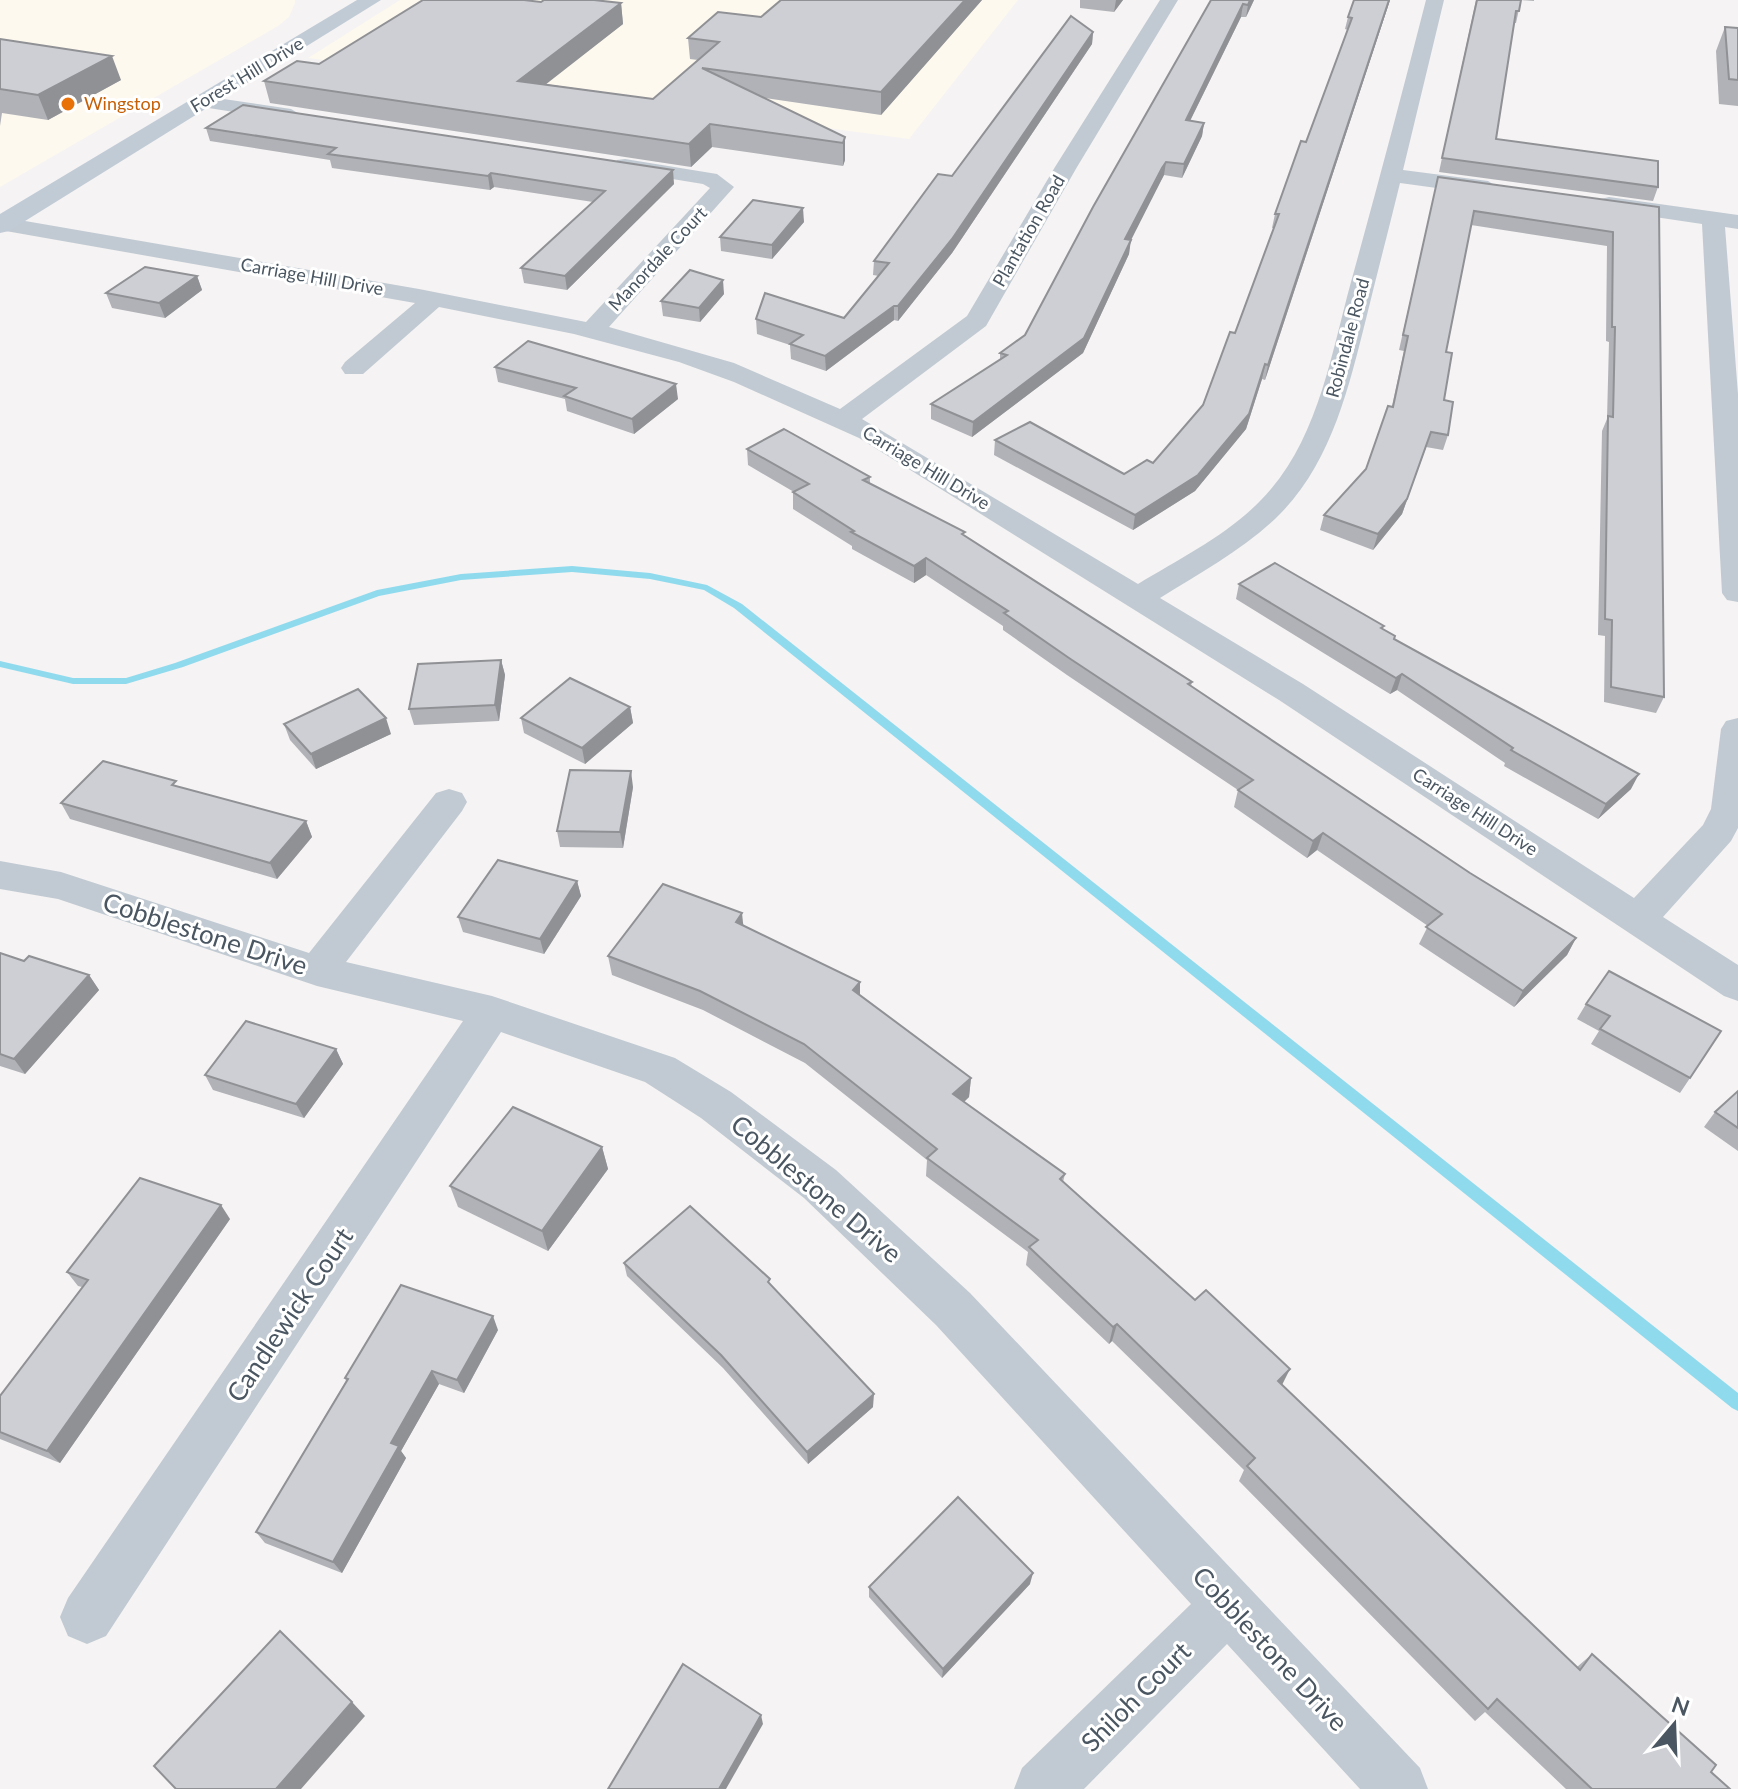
<svg xmlns="http://www.w3.org/2000/svg" width="1738" height="1789" viewBox="0 0 1738 1789" font-family="Lato,sans-serif">
  <rect width="100%" height="100%" fill="#f5f3f3"/>
  <!-- commercial -->
  <g fill="#fdf9ef">
    <path d="M0,0H295V3L289,17L278,26L0,187Z"/>
    <path d="M400,0H1018L909,139L308,58Z"/>
  </g>
  <g fill="none" stroke-linecap="round" stroke-linejoin="round">
    <!-- stream -->
    <path fill="#90daee" fill-rule="evenodd" d="M572,566L650,573L707,585L742,604L1738,1393V1411L1732,1408L734,608L704,590L650,579L572,572L461,580L379,596L183,667L126,684H73L0,667V661L73,678H126L175,663L377,590L461,574Z"/>
    <!-- minor -->
    <g fill="#c1cad2" fill-rule="evenodd">
      <path d="M1160,0H1178L1077,167L986,326L862,419L1138,584C1184,556 1236,531 1271,489C1319,433 1332,351 1351,282C1377,188 1402,94 1426,0H1444L1403,170L1488,181L1499,188L1488,195L1400,183C1389,228 1377,274 1366,319C1348,390 1331,465 1276,518C1242,550 1200,573 1160,598L1303,684L1634,898L1703,825L1711,809L1721,729L1726,721L1738,718V828L1731,841L1663,917L1738,965V1001L1724,996L1279,700L859,438L734,382L679,362L574,334L439,307L363,374H345L341,368L345,362L415,303L0,230L2,217L419,289L586,322L710,188L703,184L617,170L614,165L617,160L625,159L717,174L734,187L609,327L734,363L840,409L967,316L1055,167Z"/>
      <path d="M203,96L291,109L301,115L291,121L196,106L193,102L196,98Z"/>
      <path d="M1609,197L1738,215V229L1725,227L1738,394V602L1727,600L1722,593L1702,224L1601,209L1598,204L1601,199Z"/>
      <path d="M449,789L462,793L467,802L462,811L346,962L492,996L675,1058L731,1092L836,1170L970,1293L1420,1768L1428,1789H1360L1227,1644L1084,1789H1014L1022,1768L1191,1604L936,1325L804,1198L701,1118L645,1082L501,1032L106,1636L87,1644L68,1636L60,1617L68,1598L463,1021L317,986L58,899L0,889V861L61,872L309,953L436,793Z"/>
    </g>
    <!-- secondary -->
    <path fill="#c1cbd6" fill-rule="evenodd" d="M357,0H381L9,231L0,233V214Z"/>
  </g>
  <!-- wall -->
  <g fill="#b0b2b7">
    <path d="M982,0L881,115L765,98L845,137V160L843,166L712,147L691,167L270,103L264,81L319,64L541,2L621,3L623,24L545,84L653,99L698,60L690,59L688,38L761,17Z"/>
    <path d="M1080,0H1123L1114,12L1080,8Z"/>
    <path d="M1211,0H1254L1246,17H1241L1190,121L1204,123L1202,136L1182,178L1164,175L1160,182L1130,240L1129,254L1083,353L972,437L931,419V404L1000,360V353L1025,335Z"/>
    <path d="M1390,0L1265,380L1262,379L1246,429L1195,491L1133,530L994,455L995,440L1124,474L1153,463L1203,405L1235,333L1274,228H1272L1275,214L1306,142L1348,30L1345,29L1348,17Z"/>
    <path d="M1476,0H1534V1L1521,0L1516,23H1514L1496,139L1658,187L1653,201L1439,172Z"/>
    <path d="M1725,27L1738,28V106L1719,104L1716,51Z"/>
    <path d="M1093,32L1092,44L952,253L898,321L894,320L826,371L791,359L790,345L757,334L756,319L844,318L879,276L873,275L874,261L952,176Z"/>
    <path d="M0,39L121,80L48,120L2,113L0,126Z"/>
    <path d="M206,128L674,184L567,290L524,283L521,268L593,202L494,187L490,190L332,168L330,160L210,141Z"/>
    <path d="M1438,177L1659,207L1664,697L1656,713L1604,702L1605,636L1598,635L1602,431L1607,419L1609,342L1606,341L1607,246L1471,225L1446,352L1444,400L1448,435L1443,450L1426,447L1402,514L1373,550L1320,530L1324,515L1366,469L1392,406L1404,351L1399,350Z"/>
    <path d="M804,222L772,259L721,251L720,237Z"/>
    <path d="M197,276L202,290L165,318L112,308L106,293Z"/>
    <path d="M724,294L700,322L663,316L661,301Z"/>
    <path d="M495,367L678,399L634,434L567,411L565,399L498,382Z"/>
    <path d="M747,449L870,477V484L965,536L1192,682L1191,686L1470,873L1576,938L1567,955L1514,1007L1419,944L1428,926L1317,850L1307,858L1234,807L1238,790L1067,675L1003,630V626L926,575L914,583L852,549V546L793,509V492H794L748,465Z"/>
    <path d="M1239,584L1383,629L1394,639L1631,789L1598,819L1504,766L1505,763L1397,690L1390,694L1236,599Z"/>
    <path d="M501,660L505,675L499,721L414,725L409,709Z"/>
    <path d="M630,707L633,723L585,764L524,733L521,718Z"/>
    <path d="M284,724L391,734L316,769L290,740Z"/>
    <path d="M633,787L623,848L560,847L557,831Z"/>
    <path d="M179,788L306,821L312,837L277,879L70,819L61,803Z"/>
    <path d="M577,881L581,896L544,954L463,932L458,917Z"/>
    <path d="M743,925L860,996L971,1078L969,1097L964,1102L1065,1174L1063,1182L1282,1385L1577,1667L1592,1654L1711,1772L1730,1789H1566L1485,1712L1475,1721L1239,1481L1244,1470L1112,1341L1109,1344L1026,1265L1028,1252L926,1176L927,1160L805,1063L703,1010L612,975L608,956Z"/>
    <path d="M0,953L24,961L89,975L99,990L25,1074L0,1066Z"/>
    <path d="M1609,971L1690,1078L1680,1093L1591,1044L1599,1031L1577,1019L1586,1004Z"/>
    <path d="M336,1049L343,1064L304,1118L213,1090L205,1075Z"/>
    <path d="M1738,1091V1151L1704,1127L1715,1112Z"/>
    <path d="M602,1147L608,1169L548,1251L458,1207L450,1186Z"/>
    <path d="M230,1219L60,1463L0,1439V1396L82,1287L78,1286L67,1272Z"/>
    <path d="M624,1263L771,1285L873,1407L808,1464L723,1368L627,1276Z"/>
    <path d="M498,1330L464,1393L439,1384L401,1451L406,1458L342,1573L265,1543L256,1532L346,1381L345,1378Z"/>
    <path d="M1030,1584L942,1678L869,1597V1587Z"/>
  </g>
  <!-- shaded-wall -->
  <g fill="#909195">
    <path d="M965,0H982L881,115V92Z"/>
    <path d="M1116,0H1123L1114,12Z"/>
    <path d="M1250,0H1254L1246,17L1248,5Z"/>
    <path d="M1389,0H1390L1265,380L1268,365Z"/>
    <path d="M621,3L623,24L522,103L518,81Z"/>
    <path d="M1243,4L1241,17L1184,133L1186,120Z"/>
    <path d="M1093,32L1092,44L952,253L898,321V306Z"/>
    <path d="M112,56L121,80L48,120L38,95Z"/>
    <path d="M1204,123L1202,136L1182,178L1184,164Z"/>
    <path d="M710,124L712,147L691,167L689,144Z"/>
    <path d="M845,137V160L843,166V143Z"/>
    <path d="M1166,162L1164,175L1124,254L1125,239Z"/>
    <path d="M673,170L674,184L567,290L565,276Z"/>
    <path d="M491,173L494,187L490,190L488,176Z"/>
    <path d="M803,208L804,222L772,259V245Z"/>
    <path d="M1131,240L1129,254L1083,353L972,437L973,422Z"/>
    <path d="M197,276L202,290L165,318L159,303Z"/>
    <path d="M723,280L724,294L700,322L699,308Z"/>
    <path d="M894,306V320L826,371L825,356Z"/>
    <path d="M1265,364L1262,379L1246,429L1195,491L1133,530L1135,515Z"/>
    <path d="M676,384L678,399L634,434L632,419Z"/>
    <path d="M1426,447L1402,514L1373,550L1378,534Z"/>
    <path d="M926,558V575L914,583V566Z"/>
    <path d="M501,660L505,675L499,721L495,705Z"/>
    <path d="M1402,674L1397,690L1390,694L1396,678Z"/>
    <path d="M630,707L633,723L585,764L582,748Z"/>
    <path d="M386,718L391,734L316,769L311,754Z"/>
    <path d="M631,771L633,787L623,848L620,832Z"/>
    <path d="M1639,774L1631,789L1598,819L1606,804Z"/>
    <path d="M306,821L312,837L277,879L270,863Z"/>
    <path d="M1323,833L1317,850L1307,858L1313,841Z"/>
    <path d="M577,881L581,896L544,954L540,939Z"/>
    <path d="M742,913L744,932L736,922Z"/>
    <path d="M1576,938L1567,955L1514,1007L1523,991Z"/>
    <path d="M89,975L99,990L25,1074L14,1059Z"/>
    <path d="M860,982V1001L853,990Z"/>
    <path d="M336,1049L343,1064L304,1118L296,1104Z"/>
    <path d="M971,1078L969,1097L952,1113L953,1094Z"/>
    <path d="M602,1147L608,1169L548,1251L542,1231Z"/>
    <path d="M221,1205L230,1219L60,1463L47,1451Z"/>
    <path d="M493,1316L498,1330L464,1393L457,1380Z"/>
    <path d="M1117,1324L1112,1341L1109,1344L1113,1327Z"/>
    <path d="M1290,1369L1282,1385L1278,1381Z"/>
    <path d="M432,1371L439,1384L401,1451L406,1458L342,1573L333,1562L391,1443Z"/>
    <path d="M874,1394L873,1407L808,1464L807,1452Z"/>
    <path d="M1033,1573L1030,1584L942,1678L943,1669Z"/>
    <path d="M352,1702L365,1716L301,1789H276Z"/>
    <path d="M761,1715L763,1724L726,1789H719Z"/>
  </g>
  <!-- building -->
  <g fill="#cdcfd5" stroke="#909195" stroke-width="2">
    <path d="M423,0H524L541,2L544,0H594L621,3L518,81L653,99L719,42L688,38L718,12L761,17L781,0H965L881,92L702,68L845,137L843,143L710,124L689,144L264,81L297,61L319,64Z"/>
    <path d="M1211,0H1250L1248,5L1243,4L1186,120L1204,123L1184,164L1166,162L1162,168L1125,239L1131,240L1084,338L973,422L931,404L1007,355L1000,353L1025,335L1093,207Z"/>
    <path d="M1354,0H1389L1268,365L1265,364L1249,414L1198,475L1135,515L995,440L1030,422L1124,474L1147,460L1153,463L1203,405L1230,332L1235,333L1279,214H1275L1301,141L1306,142L1352,18L1348,17Z"/>
    <path d="M1477,0H1521L1519,11H1516L1496,139L1658,161V187L1442,158Z"/>
    <path d="M1071,16L1093,32L952,239L898,306H894L825,356L790,344L803,335L756,319L765,293L844,318L889,263L874,261L938,174L952,176Z"/>
    <path d="M1725,27L1738,28V80L1729,79Z"/>
    <path d="M0,39L112,56L38,95L0,89Z"/>
    <path d="M243,105L673,170L565,276L521,268L605,191L491,173L488,176L328,154L336,148L206,128Z"/>
    <path d="M1438,177L1659,207L1664,697L1611,687L1612,620L1605,619L1608,416L1613,417L1615,327H1612L1613,232L1474,211L1446,352L1452,353L1444,400L1453,402L1448,435L1431,432L1407,499L1378,534L1324,515L1366,469L1388,406L1393,407L1408,336L1403,335Z"/>
    <path d="M753,200L803,208L772,245L720,237Z"/>
    <path d="M145,267L197,276L159,303L106,293Z"/>
    <path d="M690,270L723,280L699,308L661,301Z"/>
    <path d="M528,341L676,384L632,419L564,396L576,388L495,367Z"/>
    <path d="M784,429L870,477L863,480L965,532L962,534L1192,682L1188,684L1470,873L1576,938L1523,991L1426,927L1442,914L1323,833L1313,841L1238,790L1253,780L1069,658L1004,613L1008,611L926,558L914,566L851,532L854,531L793,492L809,484L747,449Z"/>
    <path d="M1275,563L1384,626L1381,628L1395,636L1394,639L1639,774L1606,804L1511,750L1513,748L1402,674L1396,678L1239,584Z"/>
    <path d="M501,660L495,705L409,709L418,664Z"/>
    <path d="M570,678L630,707L582,748L521,718Z"/>
    <path d="M358,689L386,718L311,754L284,724Z"/>
    <path d="M103,761L176,781L172,785L306,821L270,863L61,803Z"/>
    <path d="M570,770L631,771L620,832L557,831Z"/>
    <path d="M498,860L577,881L540,939L458,917Z"/>
    <path d="M663,884L742,913L736,922L860,982L853,990L971,1078L953,1094L1065,1174L1060,1179L1195,1300L1206,1290L1290,1369L1278,1381L1580,1670L1592,1654L1716,1765L1711,1772L1730,1789H1592L1497,1699L1488,1709L1247,1466L1255,1458L1117,1324L1113,1327L1029,1247L1038,1240L927,1158L937,1149L804,1044L700,991L608,956Z"/>
    <path d="M0,953L24,961L29,956L89,975L14,1059L0,1054Z"/>
    <path d="M1609,971L1721,1031L1690,1078L1600,1029L1610,1016L1586,1004Z"/>
    <path d="M246,1021L336,1049L296,1104L205,1075Z"/>
    <path d="M1738,1091V1128L1715,1112Z"/>
    <path d="M513,1107L602,1147L542,1231L450,1186Z"/>
    <path d="M140,1178L221,1205L47,1451L0,1432V1396L88,1280L67,1272Z"/>
    <path d="M690,1206L770,1279L768,1282L874,1394L807,1452L721,1355L624,1263Z"/>
    <path d="M401,1285L493,1316L457,1380L432,1371L391,1443L399,1446L333,1562L256,1532L348,1379L345,1378Z"/>
    <path d="M958,1497L1033,1573L943,1669L869,1587Z"/>
    <path d="M280,1631L352,1702L276,1789H176L154,1766Z"/>
    <path d="M683,1664L761,1715L719,1789H608Z"/>
  </g>
  <!-- markers -->
  <circle fill="#e8710a" stroke="#fff" stroke-width="3" cx="68" cy="104" r="8"/>
  <g text-anchor="middle" stroke-width="6" stroke-linejoin="round" paint-order="stroke">
    <!-- far-street labels -->
    <g font-size="18" fill="#4a5661" stroke="#fff">
      <text transform="translate(247 75) rotate(-31)" y="6">Forest Hill Drive</text>
      <text transform="translate(1029 231) rotate(-60)" y="6">Plantation Road</text>
      <text transform="translate(658 259) rotate(-47)" y="6">Manordale Court</text>
      <text transform="translate(312 277) rotate(10)" y="6">Carriage Hill Drive</text>
      <text transform="translate(1348 338) rotate(-75)" y="6">Robindale Road</text>
      <text transform="translate(926 468) rotate(31)" y="6">Carriage Hill Drive</text>
      <text transform="translate(1475 812) rotate(33)" y="6">Carriage Hill Drive</text>
    </g>
    <!-- far-food labels -->
    <g font-size="18" fill="#c56008" stroke="#fff" text-anchor="start">
      <text x="84" y="110">Wingstop</text>
    </g>
    <!-- near-street labels -->
    <g font-size="26" fill="#4a5661" stroke="#fff">
      <text transform="translate(205 934) rotate(18)" y="9">Cobblestone Drive</text>
      <text transform="translate(816 1189) rotate(40)" y="9">Cobblestone Drive</text>
      <text transform="translate(290 1315) rotate(-56)" y="9">Candlewick Court</text>
      <text transform="translate(1270 1649) rotate(47)" y="9">Cobblestone Drive</text>
      <text transform="translate(1136 1697) rotate(-45)" y="9">Shiloh Court</text>
    </g>
  </g>
  <!-- north arrow -->
  <g transform="translate(1674 1725) rotate(19)" stroke="#ffffff" stroke-width="6" paint-order="stroke">
  <path d="M0-6L14 30L0 20L-14 30Z" fill="#4a5661"/>
  <text y="-12" font-size="22" font-weight="bold" text-anchor="middle" fill="#4a5661">N</text>
  </g>
</svg>
